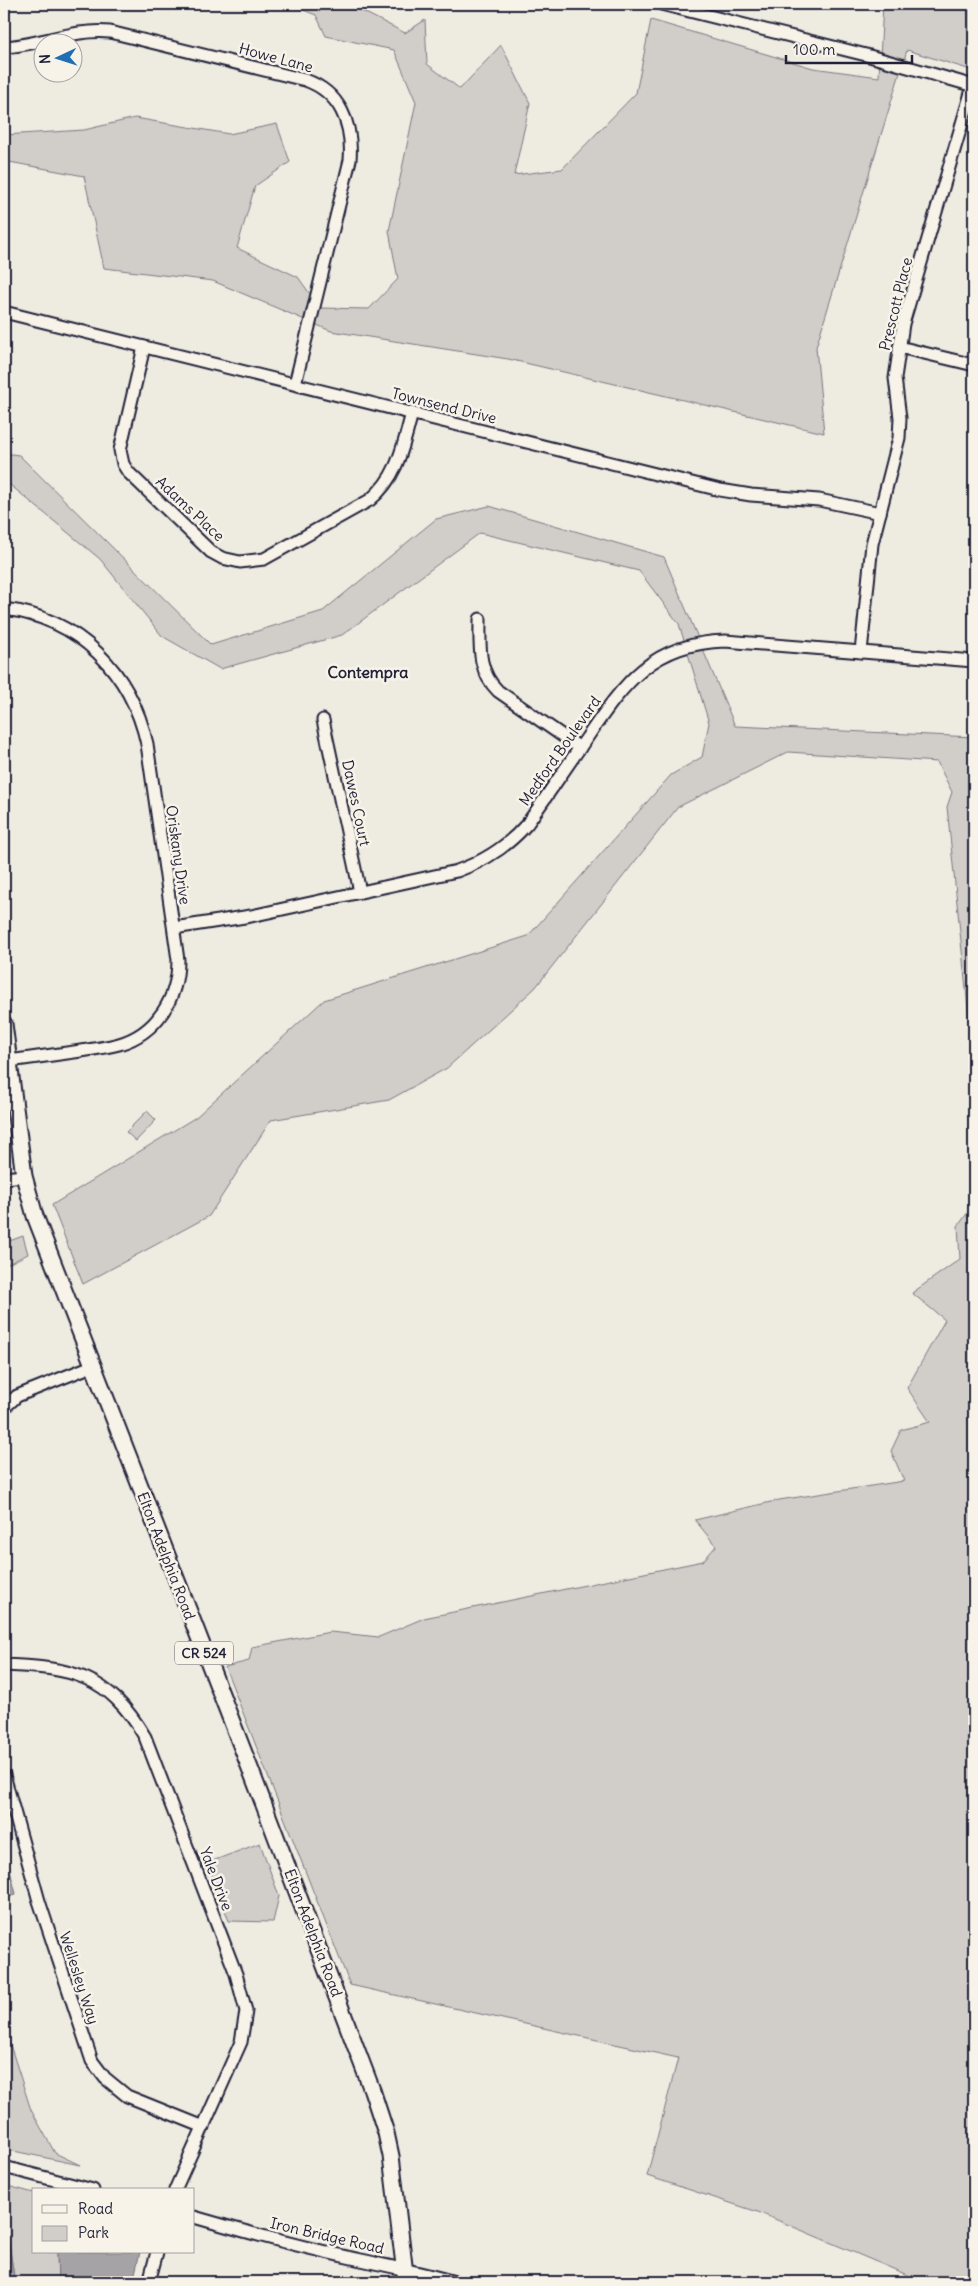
<svg xmlns="http://www.w3.org/2000/svg" width="978" height="2286" viewBox="0 0 978 2286" font-family="Delius,sans-serif">
  <rect width="100%" height="100%" fill="#eeebe1"/>
  <filter id="ink" filterUnits="userSpaceOnUse"><feTurbulence type="fractalNoise" baseFrequency=".02" numOctaves="2"/><feDisplacementMap in="SourceGraphic" scale="10" xChannelSelector="R" yChannelSelector="G"/><feConvolveMatrix kernelMatrix="1 2 1 2 8 2 1 2 1" color-interpolation-filters="sRGB"/></filter>
  <g filter="url(#ink)">
    <!-- green -->
    <g fill="#d1cdc9" stroke="#7a7882">
      <path d="M288,4H348L405,33L425,20L427,64L460,89L501,45L530,103L514,175L562,169L636,93L651,20L813,68L879,77L883,4H974V71L907,50L816,347L824,433L508,359L331,331L213,281L104,268L84,176L4,161V135L84,130L135,118L229,134L277,124L290,162L255,186L237,248L298,277L320,308L369,309L398,279L389,231L416,102L394,50L326,36L316,15Z"/>
      <path d="M4,453L19,455L211,645L323,611L436,519L489,506L664,557L735,726L974,737V1066L947,807L952,792L937,762L788,752L678,807L535,988L447,1068L389,1100L271,1120L209,1216L83,1284L52,1205L196,1117L324,1000L528,936L671,775L702,757L709,723L679,624L639,571L480,533L342,635L220,669L162,636L100,559L9,484L4,483Z"/>
      <path d="M147,1111L156,1120L136,1141L126,1132Z"/>
      <path d="M974,1204V2282H924L758,2212L647,2176L678,2058L350,1985L225,1667L249,1661L252,1647L330,1632L379,1637L424,1618L703,1561L716,1546L695,1520L779,1500L904,1481L891,1451L901,1430L930,1422L907,1388L945,1320L912,1293L960,1259L958,1226Z"/>
      <path d="M23,1236L28,1254L4,1266V1243Z"/>
      <path d="M260,1843L279,1896L273,1922L229,1921L207,1863Z"/>
      <path d="M4,2026L31,2110L55,2153L80,2165L4,2149Z"/>
      <path d="M4,2185L34,2193V2252H57L58,2282H13L14,2277L8,2237L4,2229Z"/>
    </g>
    <!-- water -->
    <g fill="#a6a3a6" stroke="#716f7b">
      <path d="M4,1847L16,1894L4,1898Z"/>
      <path d="M4,2229L8,2237L14,2277L13,2282H4Z"/>
      <path d="M57,2252H140L133,2282H58Z"/>
    </g>
    <g fill="none" stroke-linecap="round" stroke-linejoin="round">
      <!-- minor casing -->
      <g stroke="#22223b" stroke-width="15">
        <g id="minor">
          <path d="M661,4L866,55L974,86"/>
          <path d="M4,47C39,45 76,28 110,32L305,80C340,92 353,124 350,160L295,384"/>
          <path d="M4,312L720,490L751,495L819,500L880,513"/>
          <path d="M144,347L120,450L123,464L128,472L211,552L222,558L240,562L264,559L370,500C398,477 403,446 412,413"/>
          <path d="M899,347L974,365"/>
          <path d="M4,609C79,618 131,672 147,744L178,960C178,998 157,1033 119,1044C104,1048 89,1050 74,1052C52,1055 31,1058 9,1061"/>
          <path d="M480,619C480,646 477,670 498,691L580,748"/>
          <path d="M861,652L872,544L899,438L900,418L895,378L903,324L973,86"/>
          <path d="M323,720L360,892"/>
          <path d="M174,928L251,916L457,871C485,861 507,847 527,824C547,796 566,767 586,739C624,684 651,643 725,641L974,661"/>
          <path d="M4,1178L24,1176"/>
          <path d="M4,1408L17,1396L92,1366"/>
          <path d="M4,1665C72,1668 108,1674 145,1737L236,1974L246,2011L241,2042L175,2190"/>
          <path d="M4,1775L39,1901L92,2061L105,2078L127,2096L204,2127"/>
          <path d="M4,2167L93,2190"/>
          <path d="M194,2217C249,2233 305,2248 361,2260C393,2267 424,2273 455,2282"/>
          <path d="M149,2282L157,2252"/>
        </g>
      </g>
      <!-- major casing -->
      <g stroke="#22223b" stroke-width="19">
        <path id="major" d="M4,1024L24,1176L35,1216L253,1776L372,2090L386,2133L391,2156L406,2282"/>
      </g>
      <!-- minor -->
      <use href="#minor" stroke="#f7f3e8" stroke-width="11"/>
      <!-- major -->
      <use href="#major" stroke="#f7f3e8" stroke-width="15"/>
    </g>
  </g>
  <g text-anchor="middle" stroke-width="5" stroke-linejoin="round" paint-order="stroke">
    <!-- shield labels -->
    <rect fill="#f7f3e8" stroke="#62616f" stroke-width="1" x="175" y="1641.5" width="58" height="23" rx="4"/>
    <g font-size="14" font-weight="bold" fill="#22223b">
      <text x="204" y="1658">CR 524</text>
    </g>
    <!-- street labels -->
    <g font-size="15" fill="#22223b" stroke="#f7f3e8">
      <text transform="translate(276 58) rotate(15)" y="5">Howe Lane</text>
      <text transform="translate(896 304) rotate(-76)" y="5">Prescott Place</text>
      <text transform="translate(444 406) rotate(14)" y="5">Townsend Drive</text>
      <text transform="translate(190 509) rotate(43)" y="5">Adams Place</text>
      <text transform="translate(560 751) rotate(-55)" y="5">Medford Boulevard</text>
      <text transform="translate(356 803) rotate(78)" y="5">Dawes Court</text>
      <text transform="translate(178 855) rotate(82)" y="5">Oriskany Drive</text>
      <text transform="translate(166 1556) rotate(69)" y="5">Elton Adelphia Road</text>
      <text transform="translate(216 1879) rotate(69)" y="5">Yale Drive</text>
      <text transform="translate(313 1933) rotate(69)" y="5">Elton Adelphia Road</text>
      <text transform="translate(79 1978) rotate(72)" y="5">Wellesley Way</text>
      <text transform="translate(327 2236) rotate(13)" y="5">Iron Bridge Road</text>
    </g>
    <!-- neighbourhood labels -->
    <g font-size="16" font-weight="bold" fill="#22223b" stroke="#f7f3e8">
      <text x="368" y="678">Contempra</text>
    </g>
  </g>
  <!-- margin -->
  <rect width="978" height="2286" fill="none" stroke="#f7f3e8" stroke-width="20"/>
  <rect x="10" y="10" width="958" height="2266" fill="none" stroke="#22223b" stroke-width="2" filter="url(#ink)"/>
  <!-- legend -->
  <rect x="32" y="2188" width="162" height="65" fill="#f7f3e8" stroke="#a29fa3"/>
  <rect x="42" y="2205" width="25" height="8" fill="#f7f3e8" stroke="#a29fa3"/>
  <text x="78" y="2214" font-size="15" fill="#22223b">Road</text>
  <rect x="42" y="2226" width="25" height="15" fill="#d1cdc9" stroke="#a29fa3"/>
  <text x="78" y="2238" font-size="15" fill="#22223b">Park</text>
  <!-- north arrow -->
  <g transform="translate(58 58) rotate(266)"><circle r="24" fill="#f7f3e8" stroke="#a29fa3"/>
  <path d="M0-4L9 19L0 12L-9 19Z" fill="#1f6fb2"/>
  <text y="-8" font-size="14" font-weight="bold" text-anchor="middle" fill="#22223b">N</text>
  </g>
  <!-- scale -->
  <path d="M786 55v8h126v-8" fill="none" stroke="#22223b" stroke-width="2.5"/>
  <text x="793" y="55" font-size="15" fill="#22223b" stroke="#f7f3e8" stroke-width="4" paint-order="stroke">100 m</text>
</svg>
